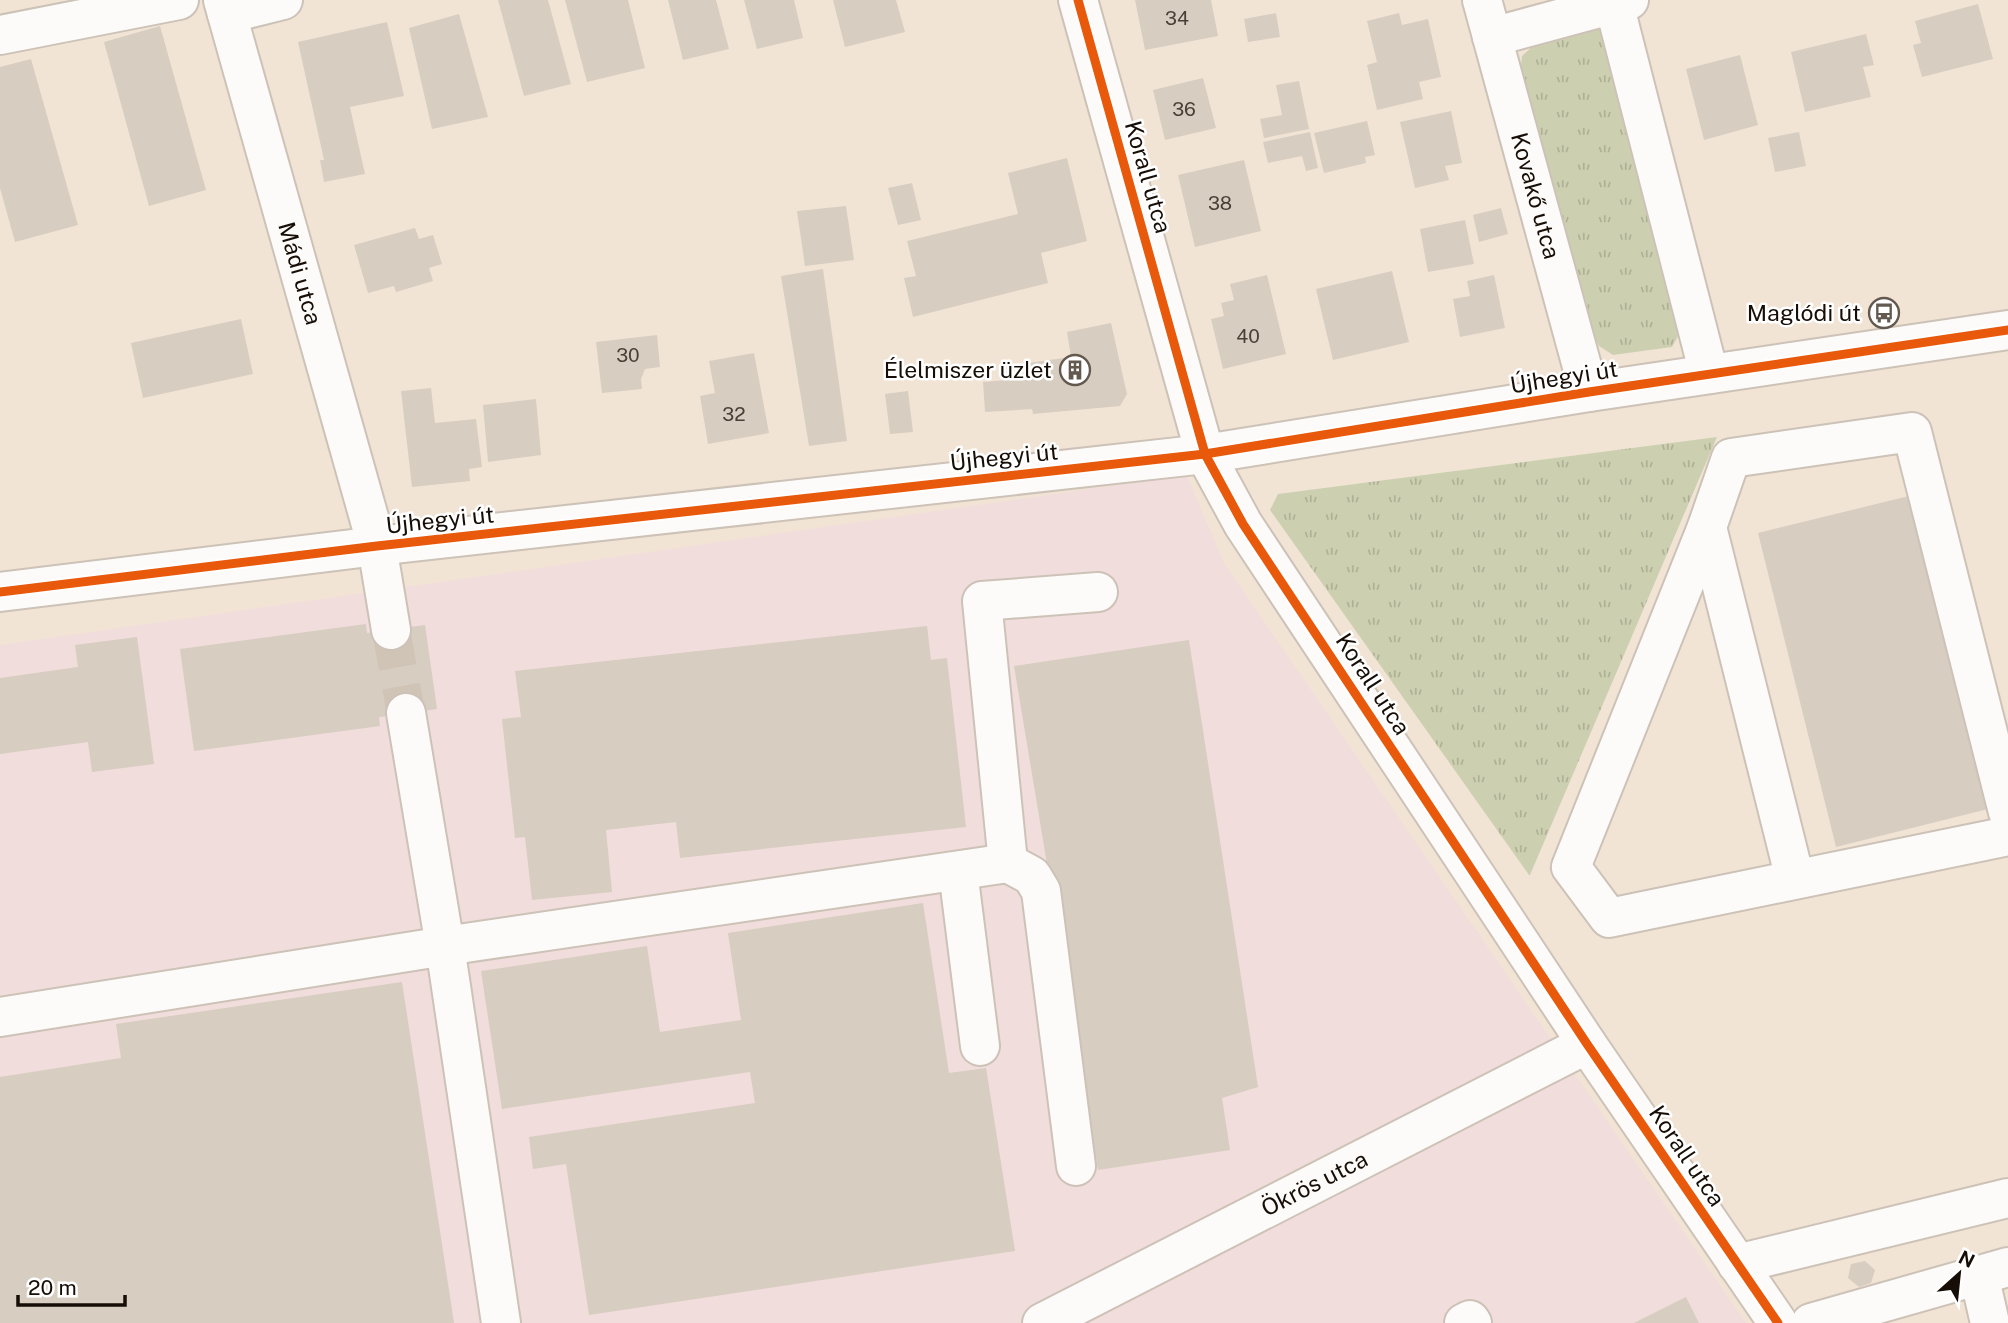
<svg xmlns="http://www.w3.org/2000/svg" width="2008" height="1323" viewBox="0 0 2008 1323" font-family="'Public Sans',sans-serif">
  <defs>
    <pattern id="grass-tufts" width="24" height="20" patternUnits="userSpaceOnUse" patternTransform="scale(1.75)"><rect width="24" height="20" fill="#cdd0b0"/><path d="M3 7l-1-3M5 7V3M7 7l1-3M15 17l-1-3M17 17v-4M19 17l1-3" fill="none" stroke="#afb196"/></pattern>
  </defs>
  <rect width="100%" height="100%" fill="#f1e4d5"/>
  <!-- industrial -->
  <path fill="#f1dddb" d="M1187,475L1224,563L1746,1323H0V645Z"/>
  <!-- grass -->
  <g fill="url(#grass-tufts)">
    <path d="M1604,26L1684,326L1672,347L1613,355L1599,346L1587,322L1520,72L1522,56L1537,42Z"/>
    <path d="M1717,437L1530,875H1529L1270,510L1278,494Z"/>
  </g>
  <!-- building -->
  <g fill="#d7cdc1">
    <path d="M498,0H548L571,84L524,96Z"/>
    <path d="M565,0H628L645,68L587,82Z"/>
    <path d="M668,0H716L729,49L683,60Z"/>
    <path d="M744,0H794L803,38L757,49Z"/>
    <path d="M833,0H896L905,32L845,47Z"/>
    <path d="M1135,0H1211L1218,36L1145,50Z"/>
    <path d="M1978,4L1993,59L1922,77L1913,45L1921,43L1915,21Z"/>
    <path d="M1276,13L1280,37L1248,42L1244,19Z"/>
    <path d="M1399,13L1402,25L1428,19L1441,77L1419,82L1423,99L1377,110L1367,65L1377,62L1367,21Z"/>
    <path d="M459,14L488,117L432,129L409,28Z"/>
    <path d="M387,22L404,96L350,107L365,174L324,182L320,160H324L298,42Z"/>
    <path d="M160,26L206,190L149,206L104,42Z"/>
    <path d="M1866,34L1874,65L1863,67L1871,97L1805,112L1791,52Z"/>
    <path d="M1740,55L1758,125L1704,140L1686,69Z"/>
    <path d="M31,59L78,225L15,242L0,188V67Z"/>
    <path d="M1203,78L1216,128L1165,140L1153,90Z"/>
    <path d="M1299,81L1309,129L1264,138L1260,119L1282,115L1276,85Z"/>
    <path d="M1451,111L1462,163L1445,166L1449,180L1415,188L1400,122Z"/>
    <path d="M1367,121L1375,155L1365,157L1366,163L1324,173L1314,133Z"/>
    <path d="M1310,132L1318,168L1306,171L1302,156L1268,163L1263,142Z"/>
    <path d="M1799,132L1806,166L1775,172L1768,138Z"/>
    <path d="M1067,158L1087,241L1041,253L1048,283L913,317L904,278L916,276L907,241L1018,214L1008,173Z"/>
    <path d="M1244,160L1261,231L1195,247L1178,175Z"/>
    <path d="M912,183L921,220L898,225L888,188Z"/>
    <path d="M846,206L854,260L805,266L797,211Z"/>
    <path d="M1501,208L1508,234L1479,242L1473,215Z"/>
    <path d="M1465,220L1474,264L1428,272L1420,229Z"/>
    <path d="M415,228L419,239L433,235L442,264L429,268L433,281L396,292L394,286L368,293L354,245Z"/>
    <path d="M823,269L847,441L809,446L781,276Z"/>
    <path d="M1392,271L1409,342L1333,360L1316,289Z"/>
    <path d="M1267,275L1286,354L1223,369L1211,319L1224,316L1221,303L1234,300L1230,284Z"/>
    <path d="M1494,275L1505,328L1460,337L1453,299L1470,296L1467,281Z"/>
    <path d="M241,319L253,374L143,398L131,343Z"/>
    <path d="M1111,323L1127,394L1120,406L1033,414L1032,409L985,412L983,382L1029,378L1028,363L1071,357L1067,332Z"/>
    <path d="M657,335L660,367L645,369L641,379L642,389L602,393L596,342Z"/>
    <path d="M754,353L769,433L708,444L700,396L715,393L709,361Z"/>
    <path d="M431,388L435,423L476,419L482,467L469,469L470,481L412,487L401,391Z"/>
    <path d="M908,391L913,432L890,434L885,394Z"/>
    <path d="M536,399L541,455L488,462L483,405Z"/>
    <path d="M1913,495L1992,808L1836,847L1758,533Z"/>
    <path d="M366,624L367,633L425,625L437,709L379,717L380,726L194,751L180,649Z"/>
    <path d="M927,626L931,660L947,658L966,827L680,858L676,822L606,830L612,892L532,900L525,837L515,838L502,719L521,717L515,671Z"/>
    <path d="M137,637L154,764L92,772L88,742L0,754V678L78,667L75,645Z"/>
    <path d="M1189,640L1258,1087L1222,1098L1230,1150L1098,1170L1014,666Z"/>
    <path d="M923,903L949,1073L986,1068L1015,1251L589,1315L566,1164L533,1169L529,1137L755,1103L750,1072L502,1109L481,971L647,946L660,1032L741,1020L728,933Z"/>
    <path d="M402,982L454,1323H0V1077L121,1058L116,1024Z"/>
    <path d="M1865,1261L1875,1270L1871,1283L1859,1287L1848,1278L1851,1264Z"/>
    <path d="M1686,1297L1699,1323H1634Z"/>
  </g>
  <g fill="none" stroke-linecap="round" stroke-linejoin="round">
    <!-- minor-tunnel -->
    <path stroke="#d0c4b6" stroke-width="38" stroke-dasharray="38 19" stroke-linecap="butt" d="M391,630L406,713"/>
    <!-- minor casing -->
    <g stroke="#cdc2b7" stroke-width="42">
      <g id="minor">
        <path id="s1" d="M223,0L377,546L391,630"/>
        <path d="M1078,0L1205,454L1243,524L1587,1044L1778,1323"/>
        <path id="s2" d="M1482,0L1589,392"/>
        <path d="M1613,0L1709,374"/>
        <path d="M227,14L283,0"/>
        <path d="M0,35L179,0"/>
        <path d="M1492,37L1629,0"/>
        <path d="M1707,527L1795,879"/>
        <path d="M0,592L377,546L1205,454L1589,392L2008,330"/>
        <path d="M406,713L445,946L501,1323"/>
        <path d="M2008,812L1912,432L1731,458L1707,527L1571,867L1609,918L2008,836"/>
        <path d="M1008,863L1032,876L1041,891L1076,1166"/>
        <path d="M958,871L980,1046"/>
        <path d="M0,1017L445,946L1008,863L982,601L1098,592"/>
        <path d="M1737,1264L2008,1198"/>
        <path d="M1979,1275L1990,1323"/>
        <path id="s3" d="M1042,1323L1587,1044"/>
        <path d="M1464,1323L1470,1320L1472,1323"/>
        <path d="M1811,1323L2008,1267"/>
      </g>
    </g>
    <!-- minor -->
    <use href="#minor" stroke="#fdfbf9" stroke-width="38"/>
    <!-- cycleway casing -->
    <g stroke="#fff" stroke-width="13">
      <g id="cycleway">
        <path d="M1078,0L1205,454L1243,524L1587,1044L1778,1323"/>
        <path d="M0,592L377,546L1205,454L1589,392L2008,330"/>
      </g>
    </g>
    <!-- cycleway -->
    <use href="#cycleway" stroke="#e8590c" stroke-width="9"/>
  </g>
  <!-- icons -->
  <defs>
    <g id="bus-ring" transform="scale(1.575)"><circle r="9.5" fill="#fff" stroke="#63594e" stroke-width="1.5"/><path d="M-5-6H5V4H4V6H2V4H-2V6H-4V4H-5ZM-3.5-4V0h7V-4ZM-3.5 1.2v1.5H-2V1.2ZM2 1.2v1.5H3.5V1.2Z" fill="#63594e"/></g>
    <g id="building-ring" transform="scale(1.575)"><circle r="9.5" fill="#fff" stroke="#63594e" stroke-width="1.5"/><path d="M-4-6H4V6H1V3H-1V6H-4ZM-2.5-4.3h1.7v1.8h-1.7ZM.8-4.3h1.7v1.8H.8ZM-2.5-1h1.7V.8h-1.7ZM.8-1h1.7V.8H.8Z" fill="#63594e"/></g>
  </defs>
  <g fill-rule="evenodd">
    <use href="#bus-ring" x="1884" y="313"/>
    <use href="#building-ring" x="1075" y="370"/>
  </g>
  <g text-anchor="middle" stroke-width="5" stroke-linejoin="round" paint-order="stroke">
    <!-- number labels -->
    <g font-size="19" fill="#484037">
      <text x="1177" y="25">34</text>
      <text x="1184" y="116">36</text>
      <text x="1220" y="210">38</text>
      <text x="1248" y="343">40</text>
      <text x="628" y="362">30</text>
      <text x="734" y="421">32</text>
    </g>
    <!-- street labels -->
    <g font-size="23" fill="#160e06" stroke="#fff">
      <text transform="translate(1148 177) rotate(74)" y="8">Korall utca</text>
      <text dy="8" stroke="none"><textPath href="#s2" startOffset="203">Kovakő utca</textPath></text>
      <text dy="8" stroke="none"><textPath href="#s1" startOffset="284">Mádi utca</textPath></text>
      <text transform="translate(1564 377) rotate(-9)" y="8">Újhegyi út</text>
      <text transform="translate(1004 457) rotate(-6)" y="8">Újhegyi út</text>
      <text transform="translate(440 520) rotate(-6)" y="8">Újhegyi út</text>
      <text transform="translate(1373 684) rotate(57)" y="8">Korall utca</text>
      <text transform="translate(1687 1156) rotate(56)" y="8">Korall utca</text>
      <text dy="8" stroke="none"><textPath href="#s3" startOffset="306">Ökrös utca</textPath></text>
    </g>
    <!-- poi labels -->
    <g font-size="23" fill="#160e06" stroke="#fff" text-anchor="end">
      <text x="1861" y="321">Maglódi út</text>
      <text x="1052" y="378">Élelmiszer üzlet</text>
    </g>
  </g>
  <!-- north arrow -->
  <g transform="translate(1959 1274) rotate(27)" stroke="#ffffff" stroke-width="5" paint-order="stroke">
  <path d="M0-5L12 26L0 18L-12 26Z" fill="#160e06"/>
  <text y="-10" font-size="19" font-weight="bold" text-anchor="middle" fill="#160e06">N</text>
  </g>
  <!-- scale -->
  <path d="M18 1295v10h107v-10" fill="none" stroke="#160e06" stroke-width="3.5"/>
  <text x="28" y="1295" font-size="21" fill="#160e06" stroke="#ffffff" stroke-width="5" paint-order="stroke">20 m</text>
</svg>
